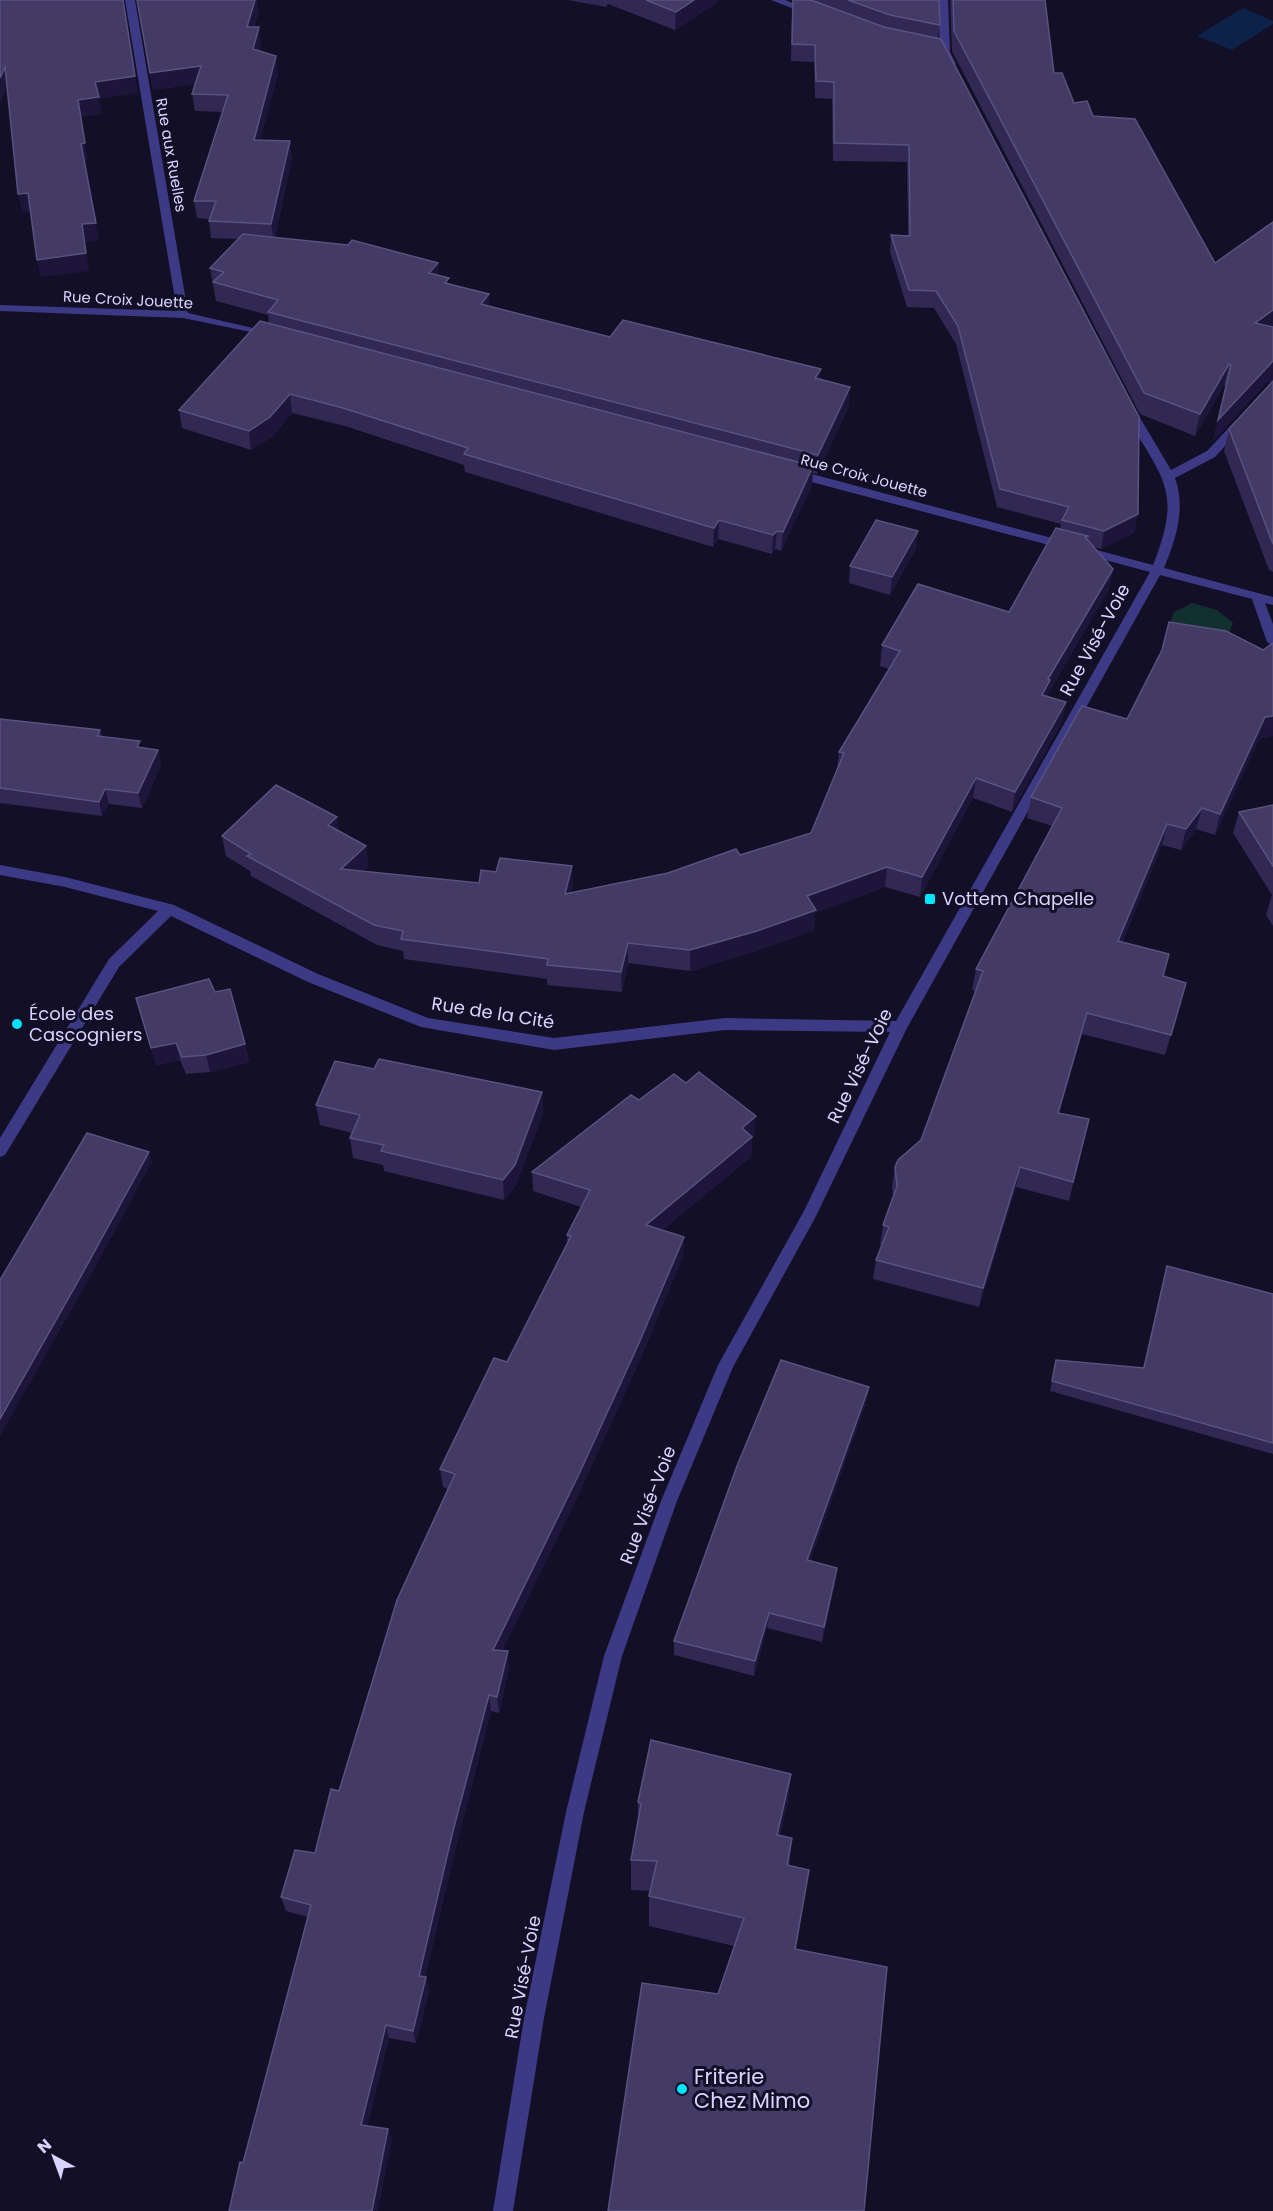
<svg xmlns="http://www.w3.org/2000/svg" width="1273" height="2211" viewBox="0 0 1273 2211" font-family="Poppins,sans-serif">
  <rect width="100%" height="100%" fill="#130f26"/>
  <!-- green -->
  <path fill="#12302f" d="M1192,603L1217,610L1233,623L1228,637L1169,626L1174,612Z"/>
  <!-- water -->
  <path fill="#0c2248" d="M1243,8L1273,21V24L1232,50L1197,36Z"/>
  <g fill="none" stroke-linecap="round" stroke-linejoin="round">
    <!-- minor -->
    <g fill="#3d3a85" fill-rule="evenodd">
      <path d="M125,0H135L188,313L275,333V337L183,318L0,311V305L177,311Z"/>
      <path d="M771,0H785L815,12L807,14Z"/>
      <path d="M938,0H948L950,52L956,64L951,67L948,66L940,52Z"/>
      <path d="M1130,407L1136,411L1171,470L1207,451L1236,420H1244L1246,423L1215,457L1175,478C1186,509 1176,539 1164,568L1273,597V605L1265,603L1273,624V646L1267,642L1252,599L1160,575L907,1028L815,1218L733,1367L677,1501L622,1656L584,1812L544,2018L513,2211H493L524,2018L566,1812L604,1656L661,1501L718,1365L804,1211L890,1032L725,1030L554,1050L421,1027L308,982L171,916L119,967L5,1155L0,1157V1138L109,959L158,911L65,887L0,875V865L65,877L174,905L318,974L428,1018L554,1038L725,1018L896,1021L1150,572L789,476L787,473L793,469L1153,565C1185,486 1159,477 1124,411Z"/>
    </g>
  </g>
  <!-- wall -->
  <g fill="#312854">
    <path d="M137,0L259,10L254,27L261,44L259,51L278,73L260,140L292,158L275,237L439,276L450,284L489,294V306L610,337L821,379L849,406L817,474L813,473L812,485L781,551L775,549L772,554L718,539L713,547L465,472L464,465L345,426L292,413L273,436L251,450L182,428L179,410L269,323L268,315L216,301L210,268L238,239L211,238L209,221V219L197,218L194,201L223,112L195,111L192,94L195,84L153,90Z"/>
    <path d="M568,0H718V2L675,30L608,4L606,7Z"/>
    <path d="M792,0H939L940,25L938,38L1135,532L1101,549L1094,547L1109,589L1048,694L1047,696L1066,702L1062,722L1012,812L973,798L920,897L885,887L815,913L814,930L756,951L690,971L628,963L622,992L547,985V979L404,959L403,951L377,945L251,876L250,871L226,856L222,836L337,817L339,831L366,846L368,866L363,871L479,883L573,886L571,893L668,873L740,855L811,833L837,770L839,752L889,669L880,666L882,645L1009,612L1060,529L1061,524L997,507L956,344L934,308L907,307L890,252L891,235H908L907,162L833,161L832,99L815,98L814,62L791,61Z"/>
    <path d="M950,0H1045L1054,73L1074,103L1093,116L1215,263L1273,222V572L1269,570L1224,451L1229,429L1272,382H1267L1213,441L1226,386L1224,385L1195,436L1140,414L952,51Z"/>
    <path d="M916,548L890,595L849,583L850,566Z"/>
    <path d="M1263,650L1259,739L1215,835L1196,829L1181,850L1162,845L1122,942L1163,976L1186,983L1165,1055L1082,1034L1059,1113L1089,1119L1069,1201L1016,1187L979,1307L873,1279L876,1260L882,1245H880L883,1225L893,1197L892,1187L895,1167L921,1140L976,991L972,990L976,969L1052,826L1027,818L1031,797L1127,719Z"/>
    <path d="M0,719L100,730L102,736L141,748L158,750L161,765L142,808L109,804L102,816L0,803Z"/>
    <path d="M1273,805V926L1266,915L1272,895L1233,833L1239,812Z"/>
    <path d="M215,992L245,1044L249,1062L210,1072L186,1074L180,1060L156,1065L136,998Z"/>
    <path d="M374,1069L542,1092L543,1113L516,1185L504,1200L384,1171L383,1165L353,1158L350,1138L352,1133L320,1125L316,1105Z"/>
    <path d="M639,1100L754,1136L752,1138L751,1157L662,1230L684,1237L683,1256L639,1362L581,1489L502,1651L509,1668L499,1713L491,1711L456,1846L425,1977H426L429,1991L416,2043L389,2038L367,2126L388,2129L392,2141L243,2163L308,1917L286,1911L281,1897L315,1853L339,1791L448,1489L443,1487L440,1469L507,1362L567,1244V1235L581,1207L533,1191L532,1172Z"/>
    <path d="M1167,1266L1273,1294V1454L1050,1391L1056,1360L1143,1368L1164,1276Z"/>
    <path d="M869,1387L866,1403L810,1561L835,1583L822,1642L767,1628L754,1676L674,1655V1641Z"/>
    <path d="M791,1774L787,1806L780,1835L792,1838L789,1866L804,1901L796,1950L718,1994L734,1946L649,1926V1896L650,1891L631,1890V1860L638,1822V1802Z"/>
  </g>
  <!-- shaded-wall -->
  <g fill="#1d163a">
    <path d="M123,0L138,93L99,99L102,114L81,117L88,160L84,161L99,240L85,242L89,271L41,277L37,260L82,224L81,144L78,100L95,82Z"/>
    <path d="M255,0H257L259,10L249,44L247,27Z"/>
    <path d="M694,0H718V2L675,30L676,12Z"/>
    <path d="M259,27L261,44L255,66L253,49Z"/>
    <path d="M276,56L278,73L256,157L254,140Z"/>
    <path d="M201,66L204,83L153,90L150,73Z"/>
    <path d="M5,67L8,84L0,104V78Z"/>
    <path d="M290,141L292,158L274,241L271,224Z"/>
    <path d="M28,193L32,211L22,212L18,194Z"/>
    <path d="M438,263L440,282L429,273Z"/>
    <path d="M489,294L490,313L481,304Z"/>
    <path d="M1273,310V327L1250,344L1255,323Z"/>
    <path d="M1273,361V381L1267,382L1213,441L1218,420Z"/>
    <path d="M1229,364L1224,385L1195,436L1200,414Z"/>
    <path d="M821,369L820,387L815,378Z"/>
    <path d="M850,387L849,406L817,474L818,455Z"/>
    <path d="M290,394L292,413L273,436L251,450L249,431Z"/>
    <path d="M813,466L812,485L781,551L783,532Z"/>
    <path d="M1138,514L1135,532L1101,549L1104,531Z"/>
    <path d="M719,520L718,539L713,547L714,528Z"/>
    <path d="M777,531L775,549L772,554L773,535Z"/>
    <path d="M918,531L916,548L890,595L892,577Z"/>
    <path d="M1113,569L1109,589L1048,694L1046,700L1042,695L1048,679Z"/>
    <path d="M1066,702L1062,722L1012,812L1015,792Z"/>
    <path d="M1273,716V736L1259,739L1215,835L1220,814L1265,717Z"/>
    <path d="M158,750L161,765L142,808L138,793Z"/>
    <path d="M976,778L973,798L920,897L922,877Z"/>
    <path d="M105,789L109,804L102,816L99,802Z"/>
    <path d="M1202,808L1196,829L1181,850L1186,829Z"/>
    <path d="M337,817L340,837L328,825Z"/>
    <path d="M1167,824L1162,845L1113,962L1118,941Z"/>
    <path d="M366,846L368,866L344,889L341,869Z"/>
    <path d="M572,866L573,886L566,915L565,894Z"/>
    <path d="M887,867L885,887L815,913L814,930L756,951L690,971V950L807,896Z"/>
    <path d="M628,943V963L622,992L621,972Z"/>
    <path d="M1087,1013L1082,1034L1054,1133L1058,1113Z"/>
    <path d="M176,1043L180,1060L156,1065L151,1048Z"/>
    <path d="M245,1044L249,1062L210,1072L206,1055Z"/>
    <path d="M542,1092L543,1113L516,1185L504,1200L503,1180Z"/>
    <path d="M756,1116L754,1136L752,1138L751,1157L645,1244L646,1225L742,1128Z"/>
    <path d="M149,1152L152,1162L85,1286L0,1436V1419Z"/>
    <path d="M1020,1167L1016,1187L979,1307L983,1288Z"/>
    <path d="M684,1237L683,1256L639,1362L581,1489L495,1666L493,1650Z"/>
    <path d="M869,1387L866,1403L805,1575L807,1560Z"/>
    <path d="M837,1568L835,1583L822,1642L824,1627Z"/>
    <path d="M769,1613L767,1628L754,1676L755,1661Z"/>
    <path d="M508,1651L509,1668L499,1713L497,1697Z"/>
    <path d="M489,1695L491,1711L456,1846L422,1989L419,1976L453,1831Z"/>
    <path d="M791,1774L787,1806L773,1865L777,1835Z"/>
    <path d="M426,1977L429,1991L416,2043L413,2031Z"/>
    <path d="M386,2025L389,2038L365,2137L361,2125Z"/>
    <path d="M388,2129L392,2141L378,2211H372Z"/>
  </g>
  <!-- building -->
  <g fill="#433a66" stroke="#5a527e" stroke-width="1.5">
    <path d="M0,0H123L135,76L95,82L99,97L78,100L85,143L81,144L96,223L82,224L86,253L37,260L28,193L18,194L5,67L0,78Z"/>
    <path d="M137,0H255L247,27H259L253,49L276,56L254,140L290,141L271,224L209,221L216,201H194L228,95L192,94L201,66L150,73Z"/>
    <path d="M646,0H694L676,12Z"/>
    <path d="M793,0H811L884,27L941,39L1139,417L1138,514L1104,531L1062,520L1069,507L1000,489L958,326L936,291L909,290L891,235L910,236L909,145L834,143V82L816,81L815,45L792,44Z"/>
    <path d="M848,0H939L940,25L890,15Z"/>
    <path d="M953,0H1045L1054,73H1062L1074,103L1087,101L1093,116L1135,119L1215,263L1273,222V310L1255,323L1273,327V361L1218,420L1231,365L1229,364L1200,414L1144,393L954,31Z"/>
    <path d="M243,234L348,245L352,240L438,263L429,273L449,278L445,283L489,294L481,304L610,337L623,320L821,369L815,378L850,387L818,455L268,312L278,300L213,282L224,272L210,268Z"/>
    <path d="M260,321L813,466L783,532L777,531L773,535L719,520L714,528L464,454L468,448L343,408L290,394L270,417L249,431L179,410Z"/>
    <path d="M1273,381V544L1229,429Z"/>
    <path d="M876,520L918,531L892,577L850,566Z"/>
    <path d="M1056,528L1088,536L1085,537L1113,569L1048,679L1050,680L1042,695L1066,702L1015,792L976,778L922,877L887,867L807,896L816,910L757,931L690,950L628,943L621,972L547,965L548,959L401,939L403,931L374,925L247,856L251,854L222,836L276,785L337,817L328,825L366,846L341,869L479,883L481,870L496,872L500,858L572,866L565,894L668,873L736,849L740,855L811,833L844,753L839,752L900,651L882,645L918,584L1009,612Z"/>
    <path d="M1169,622L1226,631L1263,650L1273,643V716L1265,717L1220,814L1202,808L1186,829L1167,824L1118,941L1169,954L1163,976L1186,983L1171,1035L1087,1013L1058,1113L1089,1119L1073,1182L1020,1167L983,1288L876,1260L889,1227L883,1225L897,1186L895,1167L898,1160L921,1140L983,971L976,969L1062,808L1031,797L1082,706L1127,719L1162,650Z"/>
    <path d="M0,719L100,730L97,736L140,741L137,747L158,750L138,793L105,789L99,802L0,788Z"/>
    <path d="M1273,805V866L1239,812Z"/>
    <path d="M209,979L215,992L230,989L245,1044L206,1055L182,1057L176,1043L151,1048L136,998Z"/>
    <path d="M379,1059L542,1092L515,1165L503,1180L381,1151L384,1145L350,1138L360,1115L316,1105L335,1061L374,1069Z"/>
    <path d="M699,1072L756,1116L742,1128L752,1137L646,1225L684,1237L639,1343L580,1472L493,1650L508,1651L497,1697L489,1695L453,1831L419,1976L426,1977L413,2031L386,2025L361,2125L388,2129L372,2211H229L240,2162L243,2163L311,1905L281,1897L295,1850L315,1853L331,1789L339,1791L397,1600L455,1474L440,1469L494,1358L507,1362L571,1236L567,1235L590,1190L532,1172L631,1095L639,1100L674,1074L686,1083Z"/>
    <path d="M87,1133L149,1152L81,1276L0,1419V1280Z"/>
    <path d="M1167,1266L1273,1294V1443L1052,1381L1056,1360L1144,1368Z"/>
    <path d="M781,1360L869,1387L807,1560L837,1568L824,1627L769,1613L755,1661L674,1641L737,1466Z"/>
    <path d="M651,1740L791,1774L777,1835L792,1838L787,1865L809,1870L795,1949L887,1967L864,2211H608L642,1983L718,1994L744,1918L649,1896L657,1861L631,1860L641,1804L638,1802Z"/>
  </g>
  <!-- markers -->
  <g fill="#00e5ff" stroke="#130f26" stroke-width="2">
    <rect x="924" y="893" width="12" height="12" rx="3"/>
    <circle cx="17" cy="1024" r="6"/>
    <circle cx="682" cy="2089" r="6"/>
  </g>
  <g text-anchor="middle" stroke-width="6" stroke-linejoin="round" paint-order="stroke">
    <!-- far-street labels -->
    <g font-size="15" fill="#d9d4ff" stroke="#130f26">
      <text transform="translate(171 155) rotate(80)" y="5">Rue aux Ruelles</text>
      <text transform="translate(128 300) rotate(3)" y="5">Rue Croix Jouette</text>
      <text transform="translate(864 476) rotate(15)" y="5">Rue Croix Jouette</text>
    </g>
    <!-- street labels -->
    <g font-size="18" fill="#d9d4ff" stroke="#130f26">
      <text transform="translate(1095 640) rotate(-61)" y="6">Rue Visé-Voie</text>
      <text transform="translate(493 1013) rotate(9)" y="6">Rue de la Cité</text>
      <text transform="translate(860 1066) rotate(-64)" y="6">Rue Visé-Voie</text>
      <text transform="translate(648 1505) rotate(-69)" y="6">Rue Visé-Voie</text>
      <text transform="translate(523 1977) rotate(-79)" y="6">Rue Visé-Voie</text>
    </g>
    <!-- poi labels -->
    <g font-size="18" fill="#d9d4ff" stroke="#130f26" text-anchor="start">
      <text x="942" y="905">Vottem Chapelle</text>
      <text x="29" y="1020">École des<tspan x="29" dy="21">Cascogniers</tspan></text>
    </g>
    <!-- near-poi labels -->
    <g font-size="21" fill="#d9d4ff" stroke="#130f26" text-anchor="start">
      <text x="694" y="2084">Friterie<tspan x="694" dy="24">Chez Mimo</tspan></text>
    </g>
  </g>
  <!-- north arrow -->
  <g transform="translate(54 2157) rotate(319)" stroke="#130f26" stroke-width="4.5" paint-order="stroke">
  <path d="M0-4.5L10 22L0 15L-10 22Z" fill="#d9d4ff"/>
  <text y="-9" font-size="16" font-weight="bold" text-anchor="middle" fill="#d9d4ff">N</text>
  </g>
</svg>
